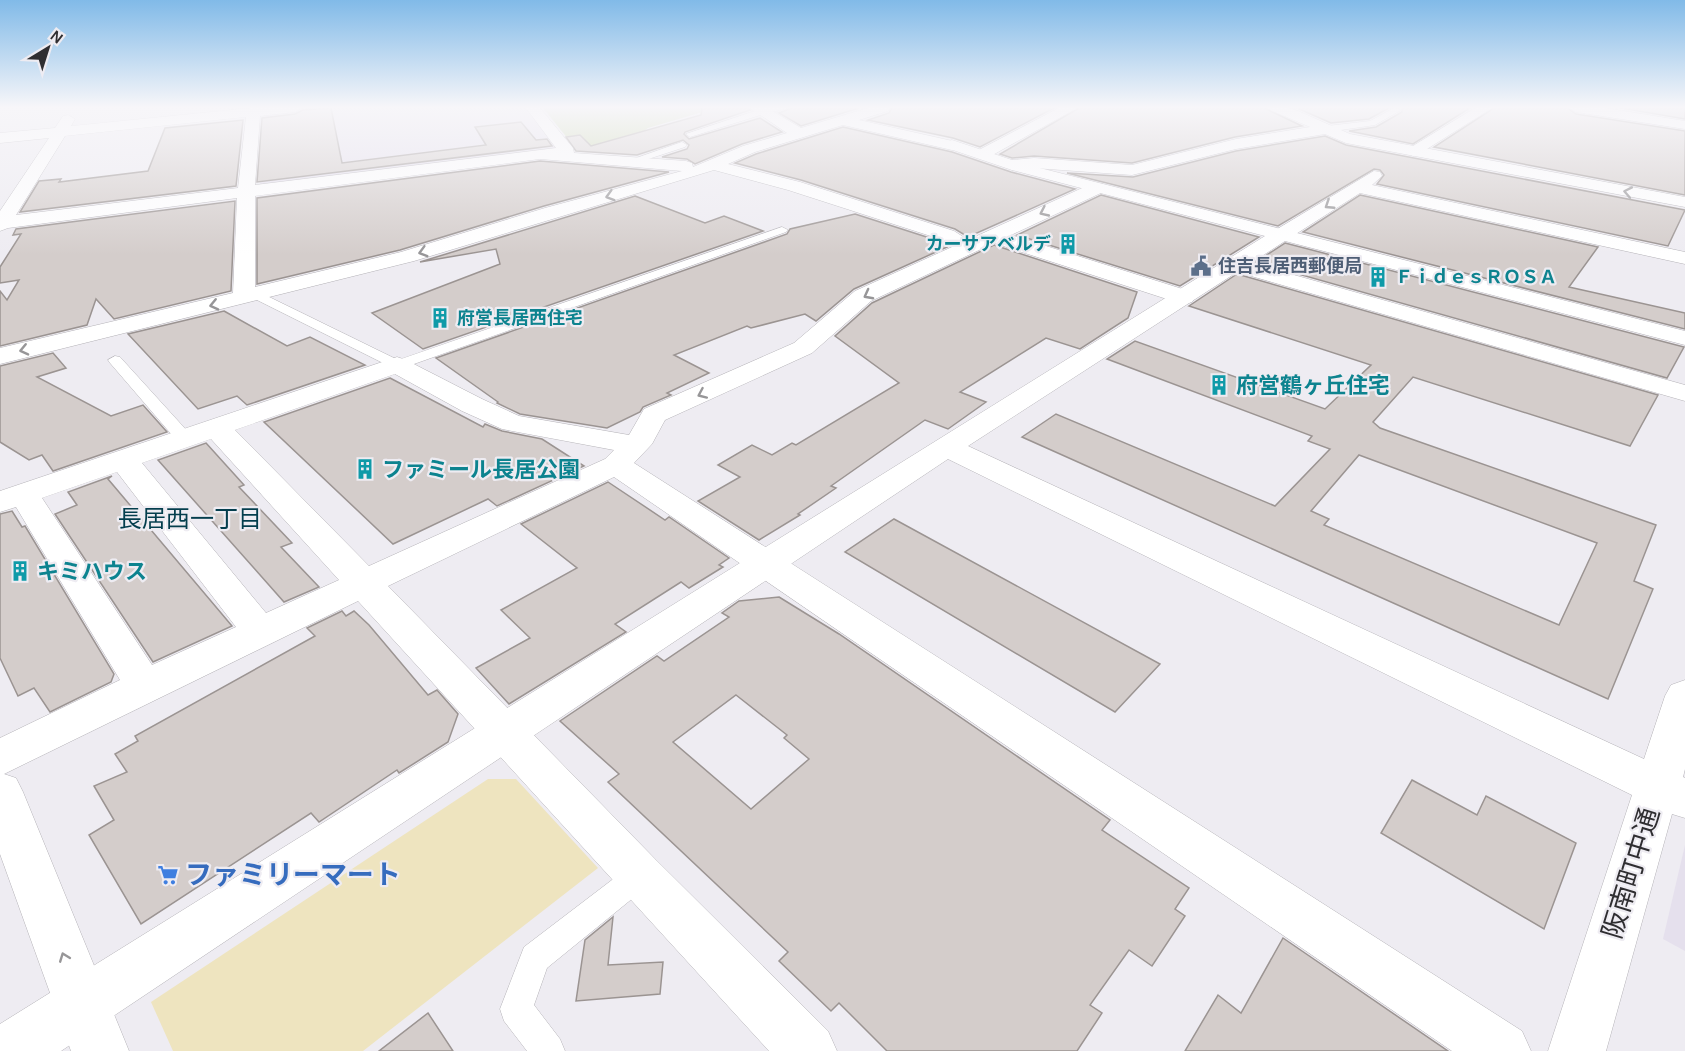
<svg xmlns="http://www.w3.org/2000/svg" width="1685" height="1051" viewBox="0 0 1685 1051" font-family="Karla,'Noto Sans JP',sans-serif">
  <rect width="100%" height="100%" fill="#eeecf2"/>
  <!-- built -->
  <g fill="#e5e0ed">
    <path d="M312,108H527L557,149L260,185L262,114Z"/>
    <path d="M1685,845V951L1663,939Z"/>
  </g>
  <!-- green -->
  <path fill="#c8d7aa" d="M543,108H716L648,128L628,143L577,150Z"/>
  <!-- sand -->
  <path fill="#eee4bf" d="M488,779H516L598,868L363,1051H173L151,1002Z"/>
  <!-- building -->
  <g fill="#d4cdcb" stroke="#9b9492" stroke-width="1.5" fill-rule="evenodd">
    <path d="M331,108L342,163L486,145L475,127L521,122L536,140L547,139L552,146L257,182L262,118L295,114L303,110Z"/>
    <path d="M702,108H748L750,110L685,132L684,134L689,139L760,118L782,132L742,144L695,164L687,159L662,157L687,149L689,145L683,140L637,155L576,151L566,137L580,135L591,146L701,115Z"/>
    <path d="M792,108H859L801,126L779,113Z"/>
    <path d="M892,108H1054L980,147L953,138L868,120L889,113Z"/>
    <path d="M1079,108H1264L1302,126L1235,137L1132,163L1034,156L1012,158L1000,154Z"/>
    <path d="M1297,108H1389L1369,119L1331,123Z"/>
    <path d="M1402,108H1470L1413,144L1349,131L1376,127L1402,112Z"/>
    <path d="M1494,108H1567L1576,114L1685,131V195L1434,147Z"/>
    <path d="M1621,108H1685V119Z"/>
    <path d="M243,120L236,186L20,212L39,181L61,179L59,182L148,171L165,128Z"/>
    <path d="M843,127L952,152L1011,172L1075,189L968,237L955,229L801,180L735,163L756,154Z"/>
    <path d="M1325,136L1346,145L1685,210L1668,246L1377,184L1384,175L1380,170L1374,169L1278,226L1067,173L1133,177L1236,151Z"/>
    <path d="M540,161L669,172L544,206L400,250L257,284V198Z"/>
    <path d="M1101,195L1259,237L1180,286L1017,235Z"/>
    <path d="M1360,195L1598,247L1569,287L1685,313V329L1303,232Z"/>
    <path d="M635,196L705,223L724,216L763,231L423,349L372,313L500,264L496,249L420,262Z"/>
    <path d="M235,201L231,291L114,319L96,299L87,325L0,346V291L7,300L19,280L0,283V267L21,234L13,235L16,229Z"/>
    <path d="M855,214L939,241L947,247L854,289L816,321L805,314L751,328L747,326L674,355L709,373L667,393L671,395L643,407L640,412L607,428L520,414L497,403L498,402L436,358L787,234L790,229Z"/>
    <path d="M1285,243L1684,347L1667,378L1256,262Z"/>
    <path d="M994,245L1137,292L1128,318L1080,349L1046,338L960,392L986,402L948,429L925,420L831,486L836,488L798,514L800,515L759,540L698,501L740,477L718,465L752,445L772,455L792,443L796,445L899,383L835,336L872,303Z"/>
    <path d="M1237,274L1658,395L1630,446L1413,377L1373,422L1380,428L1656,525L1634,581L1653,589L1608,699L1022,437L1056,414L1275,506L1330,449L1308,441L1312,436L1107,359L1135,341L1325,409L1371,365L1189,306ZM1359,455L1597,543L1559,625L1324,525L1329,519L1311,511Z"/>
    <path d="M224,311L287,346L310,337L365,365L247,405L237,396L198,409L128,334Z"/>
    <path d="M53,353L66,368L37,377L111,416L143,405L167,432L53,471L42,455L29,460L0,442V366Z"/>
    <path d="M390,378L483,427L485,424L502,431L542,439L584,466L497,506L488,499L393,544L264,422Z"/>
    <path d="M206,443L244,485L239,487L292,543L281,547L319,587L284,602L158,460Z"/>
    <path d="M112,476L108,479L232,626L153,662L55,514L77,505L68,492Z"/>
    <path d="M608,482L665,520L669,517L729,558L719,565L723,567L689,588L681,582L615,624L626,632L509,704L476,668L530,638L501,610L577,568L521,524Z"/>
    <path d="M12,511L22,527L25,526L114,674L111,682L50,712L34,688L18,696L0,658V514Z"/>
    <path d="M894,519L1160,664L1115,712L845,552Z"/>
    <path d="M779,597L839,634L1110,820L1102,830L1189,888L1175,909L1185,916L1152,966L1129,950L1090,1005L1102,1013L1077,1051H887L839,1003L831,1011L779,961L788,952L608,782L619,774L560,721L657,656L664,661L729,617L722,613L739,601ZM736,695L787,735L784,738L809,759L751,809L673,742Z"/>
    <path d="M342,611L346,616L354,611L369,625L428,695L437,690L458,714L448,742L399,773L397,770L319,822L311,813L141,924L89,835L114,820L94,786L127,772L115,754L138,741L135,736L315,636L307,628Z"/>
    <path d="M1412,780L1477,815L1486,796L1576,843L1544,929L1381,833Z"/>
    <path d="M613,917L608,965L663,962L660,994L576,1001L585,940Z"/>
    <path d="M1283,938L1448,1051H1185L1218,995L1241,1013Z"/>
    <path d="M428,1013L453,1051H379Z"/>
  </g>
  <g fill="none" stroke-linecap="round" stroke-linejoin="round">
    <!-- lane casing -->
    <g stroke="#b5b3b8" stroke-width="1">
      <g id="lane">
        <path d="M764,108H790L767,113L690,137L686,134Z"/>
        <path d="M1394,108L1401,110L1375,125L1327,132L1323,129L1327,126L1370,121Z"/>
        <path d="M682,142L687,145L685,147L633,164L625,162Z"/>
        <path d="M782,227L788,230L786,232L397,370L247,295L254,291L259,292L398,360Z"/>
        <path d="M115,356L120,357L190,434L193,438L190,442H178L110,363L108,360Z"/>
        <path d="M639,863L649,867L654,876L649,885L547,968L534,1005L560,1039L565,1051H527L504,1021L500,1009L524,947L629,867Z"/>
      </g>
    </g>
    <!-- street casing -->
    <g stroke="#b5b3b8" stroke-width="1">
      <g id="street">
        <path d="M251,108H302L295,112L260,116L255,185L556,148L526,108H540L573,148L574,153L686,161L692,163L693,167L743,146L787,133L750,108H767L801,128L868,108H890L888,111L859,120L957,142L960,145L952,150L843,125L755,152L728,164L800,182L954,231L968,240L1091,184H1103L1106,188L1103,192L1011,235L1192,292L1195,297L1192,302L1184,304L1176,302L994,243L871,301L812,353L665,420L652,444L634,463L1522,1031L1531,1051H1452L614,477L388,586L656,860L828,1031L837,1051H769L358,601L4,774L16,778L23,792L129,1051H71L0,854V738L120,680L16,507L0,512V491L397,357L406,360L482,399L519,416L629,435L644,409L794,343L855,291L952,247L940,239L788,190L714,170L414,261L0,364V348L233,293L237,198L8,228L0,231V211L49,138L0,143V133L55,128L63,116L68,115L75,119L71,126ZM246,117L238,188L16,215L65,136ZM540,159L682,171L545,208L401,252L255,287V196ZM395,374L462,411L502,429L614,450L605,459L369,566L235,430ZM211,439L339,580L266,613L142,463ZM117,472L236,627L152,665L42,498Z"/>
        <path d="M1059,108H1077L989,157L983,159L975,154L977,151Z"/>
        <path d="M1266,108H1289L1298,111L1350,134L1685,197V207L1346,143L1325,134L1236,149L1132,175L1034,168L1012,170L1004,165L1012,160L1034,158L1132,165L1236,139L1310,127Z"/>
        <path d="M1569,108H1605L1685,121V129L1576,112Z"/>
        <path d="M1374,171L1380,172L1382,176L1372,185L1685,252V264L1360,193L1288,239H1274L1271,235L1274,231Z"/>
      </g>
    </g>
    <!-- secondary casing -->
    <g stroke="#b5b3b8" stroke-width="1">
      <g id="secondary">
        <path d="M1475,108H1492L1419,154L1413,156L1405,151Z"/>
        <path d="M952,140L1024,164L1685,331V345L1285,241L1251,263L1685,385V401L1237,272L968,446L1644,759L1665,696L1671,685L1685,680V769L1683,777L1685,778V818L1672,814L1606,1051H1548L1632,795L948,459L61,1051H0V1024L1265,236L1012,170L947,148L944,145L947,142Z"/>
      </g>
    </g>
    <!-- lane -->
    <use href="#lane" fill="#fff" fill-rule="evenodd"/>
    <!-- street -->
    <use href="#street" fill="#fff" fill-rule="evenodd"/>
    <!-- secondary -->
    <use href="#secondary" fill="#fff" fill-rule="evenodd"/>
  </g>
  <!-- one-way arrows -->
  <defs><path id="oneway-chevron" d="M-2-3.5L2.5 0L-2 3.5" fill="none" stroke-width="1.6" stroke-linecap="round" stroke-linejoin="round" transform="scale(1.5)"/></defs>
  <g stroke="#979698">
    <use href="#oneway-chevron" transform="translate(1628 192) rotate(-169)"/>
    <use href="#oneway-chevron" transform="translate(610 196) rotate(164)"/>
    <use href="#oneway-chevron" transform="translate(1329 205) rotate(147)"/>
    <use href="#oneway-chevron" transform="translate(1044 212) rotate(155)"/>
    <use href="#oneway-chevron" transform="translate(423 252) rotate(164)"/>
    <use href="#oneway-chevron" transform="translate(868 295) rotate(152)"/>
    <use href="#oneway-chevron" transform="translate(214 305) rotate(167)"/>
    <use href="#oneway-chevron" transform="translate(24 350) rotate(167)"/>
    <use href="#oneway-chevron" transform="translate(702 394) rotate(156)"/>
    <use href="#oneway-chevron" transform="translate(64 957) rotate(-111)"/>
  </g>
  <!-- sky -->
  <linearGradient id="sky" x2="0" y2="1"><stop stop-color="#81bae8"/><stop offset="0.42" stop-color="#f7f6f9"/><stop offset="1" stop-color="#f7f6f9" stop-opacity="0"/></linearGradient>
  <rect width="1685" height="255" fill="url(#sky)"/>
  <!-- icons -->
  <defs>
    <g id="building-bare" transform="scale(1.62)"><path d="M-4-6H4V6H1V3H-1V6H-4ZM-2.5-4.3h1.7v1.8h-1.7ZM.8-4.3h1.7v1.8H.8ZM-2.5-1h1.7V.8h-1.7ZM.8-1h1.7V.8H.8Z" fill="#0f9aa8" stroke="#eeecf2" stroke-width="2.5" paint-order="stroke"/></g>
    <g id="civic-bare" transform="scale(1.62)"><path d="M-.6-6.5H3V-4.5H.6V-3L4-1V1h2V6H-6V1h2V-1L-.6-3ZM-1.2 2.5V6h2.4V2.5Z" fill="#5c6f8a" stroke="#eeecf2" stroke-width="2.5" paint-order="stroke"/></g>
    <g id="supermarket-bare" transform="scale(1.62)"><path d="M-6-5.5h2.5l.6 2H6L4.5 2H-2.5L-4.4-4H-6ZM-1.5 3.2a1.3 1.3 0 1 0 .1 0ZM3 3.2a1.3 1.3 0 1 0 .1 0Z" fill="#3f7fe0" stroke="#eeecf2" stroke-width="2.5" paint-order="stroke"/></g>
  </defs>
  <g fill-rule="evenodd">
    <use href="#building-bare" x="1068" y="244"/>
    <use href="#civic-bare" x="1201" y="266"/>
    <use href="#building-bare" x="1378" y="277"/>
    <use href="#building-bare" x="440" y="318"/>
    <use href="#building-bare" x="1219" y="385"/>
    <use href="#building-bare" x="365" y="469"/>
    <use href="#building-bare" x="20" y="571"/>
    <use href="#supermarket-bare" x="168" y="875"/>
  </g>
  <g text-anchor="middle" stroke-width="4.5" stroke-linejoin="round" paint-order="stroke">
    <!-- far-culture labels -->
    <g font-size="18" font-weight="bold" fill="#0d838f" stroke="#eeecf2" text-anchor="start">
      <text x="1051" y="250" text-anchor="end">カーサアベルデ</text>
      <text x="1395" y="283">ＦｉｄｅｓＲＯＳＡ</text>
      <text x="457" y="324">府営長居西住宅</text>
    </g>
    <!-- far-service labels -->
    <g font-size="18" font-weight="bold" fill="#4e5e75" stroke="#eeecf2" text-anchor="start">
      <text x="1218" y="272">住吉長居西郵便局</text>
    </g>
    <!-- culture labels -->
    <g font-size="22" font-weight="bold" fill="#0d838f" stroke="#eeecf2" text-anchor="start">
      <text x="1236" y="393">府営鶴ヶ丘住宅</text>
      <text x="382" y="477">ファミール長居公園</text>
      <text x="37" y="579">キミハウス</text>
    </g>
    <!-- neighbourhood labels -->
    <g font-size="24" fill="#043e4d" stroke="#eeecf2">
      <text x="190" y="527">長居西一丁目</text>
    </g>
    <!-- near-street labels -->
    <g font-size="27" fill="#2f2e31" stroke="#eeecf2">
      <text transform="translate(1631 873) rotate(-73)" y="9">阪南町中通</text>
    </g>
    <!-- near-shop labels -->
    <g font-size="27" font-weight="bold" fill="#366cbe" stroke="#eeecf2" text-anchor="start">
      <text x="185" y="884">ファミリーマート</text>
    </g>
  </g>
  <!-- north arrow -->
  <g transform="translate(48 48) rotate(38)" stroke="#eeecf2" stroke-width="4.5" paint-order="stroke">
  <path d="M0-4.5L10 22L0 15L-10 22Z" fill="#2f2e31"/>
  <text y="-9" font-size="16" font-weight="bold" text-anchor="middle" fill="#2f2e31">N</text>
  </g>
</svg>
